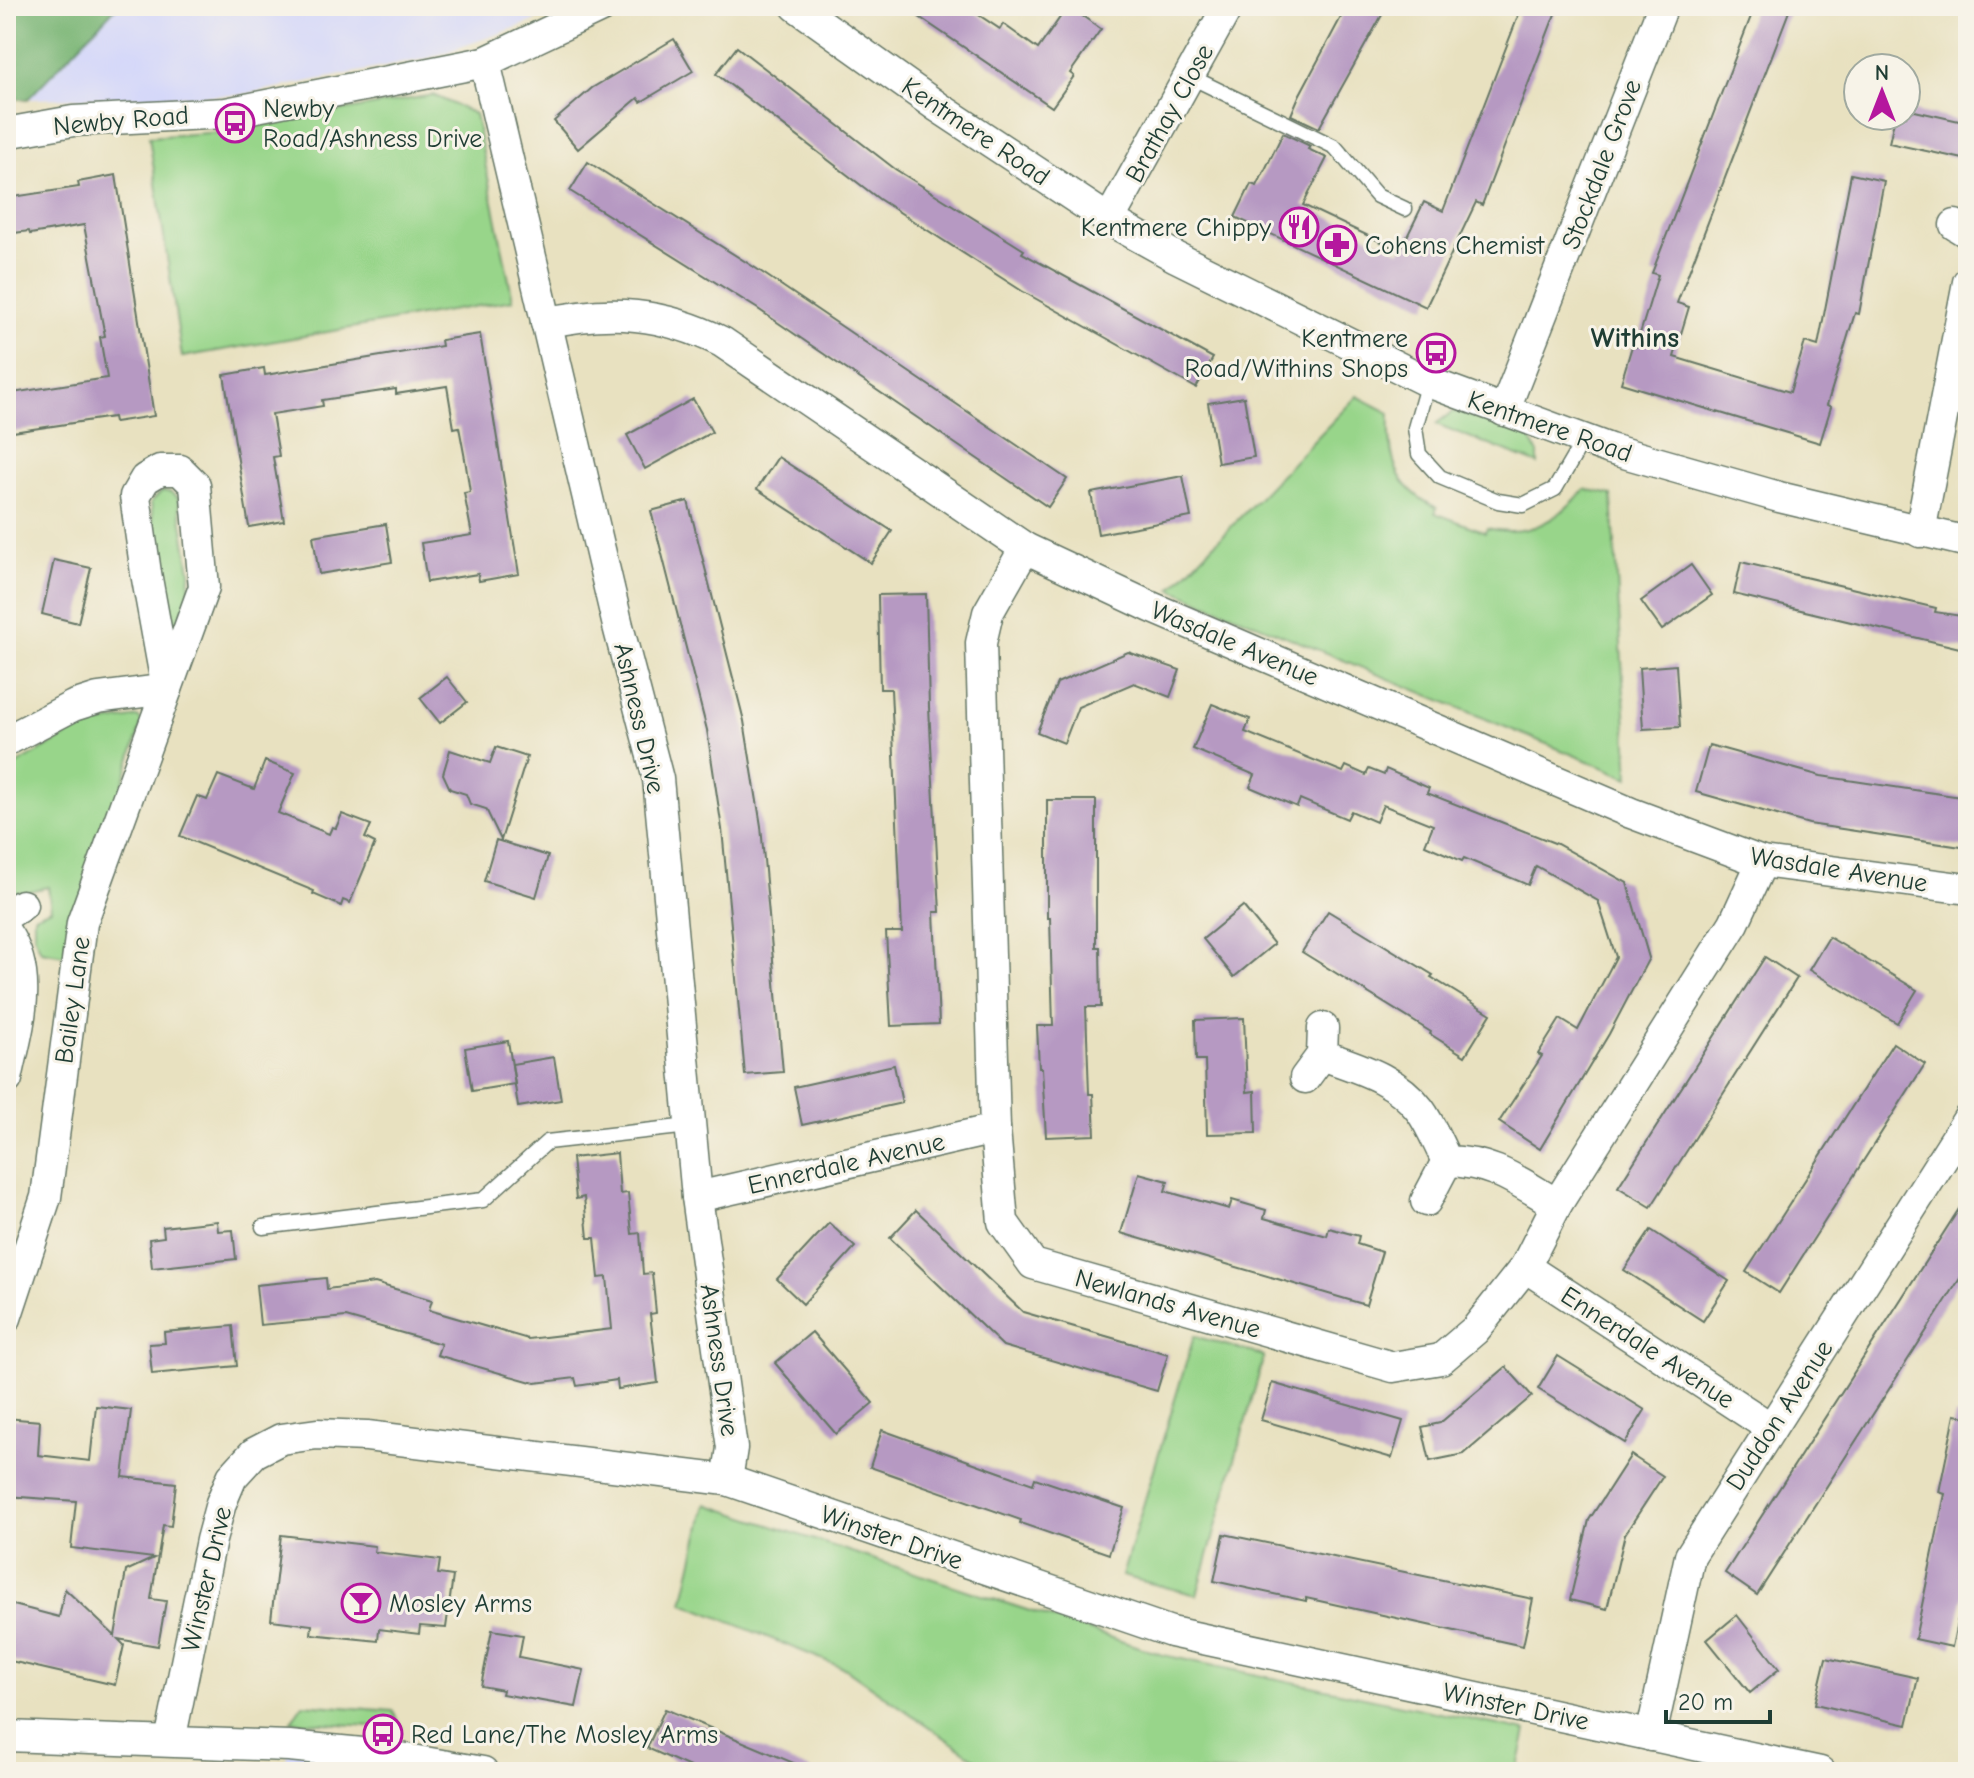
<svg xmlns="http://www.w3.org/2000/svg" width="1974" height="1778" viewBox="0 0 1974 1778" font-family="'Comic Neue',sans-serif">
  <rect width="100%" height="100%" fill="#f7f3e8"/>
  <filter id="ink" filterUnits="userSpaceOnUse"><feTurbulence type="fractalNoise" baseFrequency=".0125" numOctaves="2"/><feDisplacementMap in="SourceGraphic" scale="16" xChannelSelector="R" yChannelSelector="G"/><feConvolveMatrix kernelMatrix="1 2 1 2 8 2 1 2 1" color-interpolation-filters="sRGB"/></filter>
  <filter id="wash" filterUnits="userSpaceOnUse"><feTurbulence type="fractalNoise" baseFrequency=".006" numOctaves="4" result="noise"/><feDisplacementMap in="SourceGraphic" scale="32" xChannelSelector="R" yChannelSelector="G"/><feGaussianBlur stdDeviation="1.8" result="paint"/><feColorMatrix in="noise" values="0 0 0 0 0 0 0 0 0 0 0 0 0 0 0 0 0 1.4 0 .05"/><feComposite in="paint" operator="in"/></filter>
  <g filter="url(#wash)">
    <rect width="100%" height="100%" fill="#e8e1c0"/>
    <!-- built -->
    <g fill="#d5d8f9">
      <path d="M6,6H556L532,22L429,58L239,95L28,99H15Z"/>
      <path d="M289,1746L362,1772H284Z"/>
    </g>
    <!-- green -->
    <g fill="#98d58a" stroke="#5c895f" stroke-width="2">
      <path d="M433,95L475,114L513,300L182,357L149,137L221,132Z"/>
      <path d="M1357,396L1390,413C1388,458 1394,487 1437,508L1435,513L1485,532L1487,528C1529,539 1559,519 1585,489L1612,495L1629,778L1171,589Z"/>
      <path d="M1452,412H1461L1529,437L1538,453V464L1436,424Z"/>
      <path d="M162,491L170,492L178,498L190,572L189,595L179,621L170,622L165,617L151,502Z"/>
      <path d="M138,717L142,722L70,956L41,951L34,935V916L51,909L48,887L25,892L6,891V774L14,766L84,726Z"/>
      <path d="M1194,1336L1264,1356L1197,1595L1122,1576Z"/>
      <path d="M706,1504L1163,1655L1526,1731L1517,1772H994L846,1669L683,1603Z"/>
      <path d="M303,1704L393,1711L402,1728L291,1721Z"/>
    </g>
    <!-- forest -->
    <path fill="#7ab676" stroke="#4c7a55" stroke-width="2" d="M6,6H117L28,99H16L6,104Z"/>
    <g id="blocks">
      <!-- building -->
      <g fill="#b699c2">
        <path d="M903,6H965L1000,29L1003,24L1038,49L1068,6L1101,29L1070,73L1074,76L1052,107Z"/>
        <path d="M1347,6H1387L1319,128L1291,115L1299,96Z"/>
        <path d="M1522,6H1558L1482,205L1476,202L1426,307L1235,217L1251,184L1257,186L1283,133L1310,146L1308,149L1327,158L1303,205L1400,251L1424,202L1443,211Z"/>
        <path d="M1755,6H1791L1677,303L1689,307L1674,357L1790,392L1805,342L1818,346L1851,174L1884,181L1859,314L1855,313L1827,405L1831,407L1820,443L1621,383L1632,346L1636,347L1658,275L1652,273Z"/>
        <path d="M674,39L693,71L641,102L638,98L578,149L554,121L592,88Z"/>
        <path d="M737,47L895,169L1024,250L1022,253L1213,358L1196,388L1022,291L879,199L716,74Z"/>
        <path d="M1906,109L1968,123V160L1889,143L1895,116H1906Z"/>
        <path d="M588,162L757,269L1067,479L1048,507L758,309L570,191Z"/>
        <path d="M116,175L154,416L114,422L113,417L6,433V394L107,378L100,337L105,336L84,225L30,234L29,231L6,234V198L79,187L78,182Z"/>
        <path d="M480,334L519,574L479,581L478,574L427,582L421,543L472,535L464,493L470,492L465,459L459,427L454,428L447,386L396,394V389L322,400L323,406L272,414L279,456L273,457L284,521L249,527L224,375L264,368L265,375L442,346L441,340Z"/>
        <path d="M1244,397L1254,457L1218,463L1208,403Z"/>
        <path d="M693,399L712,432L645,469L627,435Z"/>
        <path d="M778,457L892,531L871,563L757,489Z"/>
        <path d="M1183,476L1191,517L1098,534L1091,493Z"/>
        <path d="M688,501L744,721L761,826L783,1072L745,1075L722,829L707,730L651,511Z"/>
        <path d="M386,524L392,562L319,574L313,536Z"/>
        <path d="M54,560L91,568L78,623L42,614Z"/>
        <path d="M1741,562L1936,608L1935,612L1968,617V650L1734,594Z"/>
        <path d="M1691,565L1712,595L1662,630L1641,601Z"/>
        <path d="M926,594L929,707L940,912H934L939,1024L891,1026L886,932H902L891,689H880L878,595Z"/>
        <path d="M1128,652L1180,670L1170,697L1134,683L1078,707L1064,743L1037,732L1057,683Z"/>
        <path d="M1676,665L1680,727L1643,729L1639,668Z"/>
        <path d="M447,677L467,702L440,723L420,698Z"/>
        <path d="M1212,704L1250,719L1245,732L1343,772L1346,766L1366,775L1369,769L1384,775L1386,769L1429,788L1427,793L1557,844L1627,883L1649,958L1609,1034L1540,1149L1499,1122L1542,1056L1538,1054L1560,1019L1578,1030L1616,957L1598,901L1536,866L1528,885L1464,858L1462,861L1425,845L1433,825L1383,805L1376,822L1351,811L1347,819L1300,799L1297,807L1250,787L1255,775L1193,749Z"/>
        <path d="M1709,745L1821,776L1968,798V848L1809,824L1696,792Z"/>
        <path d="M496,747L527,757L501,840L486,809L470,804L466,794L450,789L443,774L450,750L490,763Z"/>
        <path d="M265,761L295,773L278,813L329,834L332,827L336,828L342,814L371,825L365,838L375,843L350,903L343,900L341,906L313,894L314,891L180,836L197,796L207,800L218,775L254,789Z"/>
        <path d="M1047,800H1096V947H1100L1101,1007H1086L1089,1094H1093L1095,1135L1046,1137L1042,1068H1039L1037,1026H1053L1050,918H1047Z"/>
        <path d="M496,840L548,856L536,897L484,881Z"/>
        <path d="M1243,906L1274,944L1234,977L1203,939Z"/>
        <path d="M1328,911L1433,975L1431,977L1491,1014L1465,1056L1430,1034L1431,1032L1302,952Z"/>
        <path d="M1829,937L1917,990L1897,1023L1809,970Z"/>
        <path d="M1765,957L1797,978L1651,1207L1618,1187Z"/>
        <path d="M1244,1018L1247,1092L1255,1091L1256,1133L1207,1134L1205,1060H1196L1195,1020Z"/>
        <path d="M508,1041L515,1084L472,1091L465,1048Z"/>
        <path d="M1893,1043L1925,1064L1779,1293L1746,1272Z"/>
        <path d="M554,1057L561,1100L518,1107L512,1064Z"/>
        <path d="M894,1065L902,1103L802,1125L794,1087Z"/>
        <path d="M617,1153L620,1194L628,1193L632,1234L640,1233L643,1274L652,1273L656,1313L650,1314L658,1383L618,1389L617,1380L577,1386L575,1378L535,1383L437,1355L441,1344L346,1317L260,1325L256,1285L326,1278L327,1289L375,1283L432,1300L429,1310L528,1339L612,1329L607,1277L599,1278L595,1238H588L584,1197L576,1199L572,1158Z"/>
        <path d="M1139,1173L1168,1181L1165,1191L1229,1209L1232,1200L1266,1210L1264,1218L1327,1236L1329,1228L1359,1236L1357,1244L1382,1252L1366,1305L1121,1233Z"/>
        <path d="M1968,1195V1266L1757,1595L1725,1573Z"/>
        <path d="M916,1210L1023,1312L1168,1354L1157,1391L1003,1346L890,1238Z"/>
        <path d="M217,1221L218,1231L233,1230L236,1259L152,1268L149,1239L164,1237L163,1227Z"/>
        <path d="M829,1223L855,1247L803,1304L777,1279Z"/>
        <path d="M1651,1230L1729,1281L1703,1321L1624,1270Z"/>
        <path d="M233,1326L237,1366L152,1374L149,1344L165,1343L164,1332Z"/>
        <path d="M812,1332L873,1403L836,1434L775,1363Z"/>
        <path d="M1558,1356L1645,1410L1625,1443L1538,1389Z"/>
        <path d="M1506,1367L1532,1396L1464,1454L1430,1461L1422,1427L1440,1423Z"/>
        <path d="M1272,1383L1403,1421L1392,1458L1261,1420Z"/>
        <path d="M96,1406L131,1410L123,1477L176,1483L171,1526L163,1525L151,1599L166,1601L158,1646L118,1639L124,1645L115,1685L6,1660V1603L59,1617L65,1589L115,1636L126,1571L154,1558L71,1548L76,1501L6,1496V1418L40,1421L38,1455L90,1461Z"/>
        <path d="M1955,1415L1968,1417V1571L1952,1647L1915,1639L1945,1494L1939,1492Z"/>
        <path d="M882,1430L1033,1484L1035,1478L1124,1508L1109,1554L1020,1523L1021,1520L870,1467Z"/>
        <path d="M1631,1455L1663,1476L1625,1534L1607,1609L1570,1600L1589,1520Z"/>
        <path d="M1224,1534L1533,1599L1523,1646L1306,1598V1601L1214,1581Z"/>
        <path d="M281,1535L375,1546L374,1552L440,1560L438,1574L453,1576L446,1628L420,1626L419,1634L379,1629L378,1641L311,1634L312,1625L271,1620Z"/>
        <path d="M1737,1615L1779,1669L1750,1693L1707,1640Z"/>
        <path d="M492,1630L523,1635L519,1657L584,1670L576,1707L502,1694L503,1690L481,1686Z"/>
        <path d="M1826,1658L1918,1678L1907,1725L1815,1704Z"/>
        <path d="M665,1709L815,1772H701L647,1748Z"/>
      </g>
    </g>
  </g>
  <g filter="url(#ink)">
    <use href="#blocks" fill-opacity="0" stroke="#657665" stroke-width="2"/>
    <g fill="none" stroke-linecap="round" stroke-linejoin="round">
      <!-- service casing -->
      <g stroke="#657665" stroke-width="17">
        <g id="service">
          <path d="M1189,76L1335,147L1377,196L1405,209"/>
          <path d="M1428,382L1415,428L1419,454L1440,477L1498,501L1523,505L1555,489L1584,439"/>
          <path d="M263,1227L483,1200L547,1142L689,1126"/>
        </g>
      </g>
      <!-- minor casing -->
      <g stroke="#657665" stroke-width="33">
        <g id="minor">
          <path d="M796,6L938,107L1109,220L1176,257L1428,382L1610,449L1779,497L1968,542"/>
          <path d="M485,62L618,626L658,779L697,1197L732,1448L727,1480"/>
          <path d="M6,133L73,121L226,113L485,62L603,6"/>
          <path d="M1109,220L1228,6"/>
          <path d="M1955,225L1968,233"/>
          <path d="M546,323C610,308 664,313 722,342L1025,548L1151,607L1631,813L1762,862L1968,889"/>
          <path d="M1504,411L1663,6"/>
          <path d="M1920,532L1968,282"/>
          <path d="M1025,548L988,613L981,643L995,1129L1003,1222L1033,1264L1393,1367L1441,1359L1475,1330L1525,1267L1557,1204L1734,923L1762,862"/>
          <path d="M6,741L73,706L98,698L167,689"/>
          <path d="M6,915L22,905"/>
          <path d="M6,933C36,977 17,1030 7,1079"/>
          <path d="M1322,1055C1358,1068 1396,1078 1420,1110C1431,1125 1438,1144 1447,1161C1494,1162 1517,1181 1557,1204"/>
          <path d="M1305,1078L1322,1055L1323,1028"/>
          <path d="M697,1197L995,1129"/>
          <path d="M1426,1201L1447,1161"/>
          <path d="M1525,1267L1771,1428"/>
          <path d="M6,1318L46,1197L82,923L204,587L195,485L180,470H160L145,479L135,496L146,573L167,689"/>
          <path d="M6,1736L289,1746L383,1755L483,1772"/>
          <path d="M1651,1736L1690,1556L1968,1119"/>
          <path d="M170,1741L211,1540L221,1503L232,1477L254,1453L281,1439L317,1434L367,1436L727,1480L1171,1632L1820,1772"/>
        </g>
      </g>
      <!-- service -->
      <use href="#service" stroke="#fff" stroke-width="14"/>
      <!-- minor -->
      <use href="#minor" stroke="#fff" stroke-width="30"/>
    </g>
  </g>
  <!-- icons -->
  <defs>
    <g id="bus-ring" transform="scale(2)"><circle r="9.5" fill="#f7f3e8" stroke="#b5179e" stroke-width="1.5"/><path d="M-5-6H5V4H4V6H2V4H-2V6H-4V4H-5ZM-3.5-4V0h7V-4ZM-3.5 1.2v1.5H-2V1.2ZM2 1.2v1.5H3.5V1.2Z" fill="#b5179e"/></g>
    <g id="restaurant-ring" transform="scale(2)"><circle r="9.5" fill="#f7f3e8" stroke="#b5179e" stroke-width="1.5"/><path d="M-5-6h1v4h1v-4h1v4h1v-4h1v5L-1.5 .5V6h-2V.5L-5-1ZM5-6V6H3V1.5H1.5Q1.5-4 5-6Z" fill="#b5179e"/></g>
    <g id="pharmacy-ring" transform="scale(2)"><circle r="9.5" fill="#f7f3e8" stroke="#b5179e" stroke-width="1.5"/><path d="M-2-6h4v4h4v4h-4v4h-4v-4h-4v-4h4Z" fill="#b5179e"/></g>
    <g id="bar-ring" transform="scale(2)"><circle r="9.5" fill="#f7f3e8" stroke="#b5179e" stroke-width="1.5"/><path d="M-6-5H6L.8 .8V4.5H3.5V6h-7V4.5H-.8V.8Z" fill="#b5179e"/></g>
  </defs>
  <g fill-rule="evenodd">
    <use href="#bus-ring" x="235" y="123"/>
    <use href="#restaurant-ring" x="1299" y="227"/>
    <use href="#pharmacy-ring" x="1337" y="245"/>
    <use href="#bus-ring" x="1436" y="353"/>
    <use href="#bar-ring" x="361" y="1603"/>
    <use href="#bus-ring" x="383" y="1734"/>
  </g>
  <g text-anchor="middle" stroke-width="6" stroke-linejoin="round" paint-order="stroke">
    <!-- poi labels -->
    <g font-size="26" fill="#1f3d34" stroke="#f7f3e8" text-anchor="start">
      <text x="263" y="117">Newby<tspan x="263" dy="30">Road/Ashness Drive</tspan></text>
      <text x="1271" y="236" text-anchor="end">Kentmere Chippy</text>
      <text x="1365" y="254">Cohens Chemist</text>
      <text x="1408" y="347" text-anchor="end">Kentmere<tspan x="1408" dy="30">Road/Withins Shops</tspan></text>
      <text x="389" y="1612">Mosley Arms</text>
      <text x="411" y="1743">Red Lane/The Mosley Arms</text>
    </g>
    <!-- street labels -->
    <g font-size="26" fill="#1f3d34" stroke="#f7f3e8">
      <text transform="translate(1169 113) rotate(-61)" y="9">Brathay Close</text>
      <text transform="translate(121 120) rotate(-5)" y="9">Newby Road</text>
      <text transform="translate(976 131) rotate(34)" y="9">Kentmere Road</text>
      <text transform="translate(1601 164) rotate(-69)" y="9">Stockdale Grove</text>
      <text transform="translate(1550 426) rotate(19)" y="9">Kentmere Road</text>
      <text transform="translate(1235 643) rotate(23)" y="9">Wasdale Avenue</text>
      <text transform="translate(640 718) rotate(77)" y="9">Ashness Drive</text>
      <text transform="translate(1839 869) rotate(9)" y="9">Wasdale Avenue</text>
      <text transform="translate(72 1000) rotate(-82)" y="9">Bailey Lane</text>
      <text transform="translate(846 1163) rotate(-13)" y="9">Ennerdale Avenue</text>
      <text transform="translate(1168 1303) rotate(16)" y="9">Newlands Avenue</text>
      <text transform="translate(1648 1347) rotate(33)" y="9">Ennerdale Avenue</text>
      <text transform="translate(720 1360) rotate(82)" y="9">Ashness Drive</text>
      <text transform="translate(1779 1415) rotate(-57)" y="9">Duddon Avenue</text>
      <text transform="translate(892 1537) rotate(19)" y="9">Winster Drive</text>
      <text transform="translate(206 1579) rotate(-77)" y="9">Winster Drive</text>
      <text transform="translate(1516 1706) rotate(12)" y="9">Winster Drive</text>
    </g>
    <!-- neighbourhood labels -->
    <g font-size="28" font-weight="bold" fill="#1f3d34" stroke="#f7f3e8">
      <text x="1635" y="347">Withins</text>
    </g>
  </g>
  <!-- margin -->
  <rect width="1974" height="1778" fill="none" stroke="#f7f3e8" stroke-width="32"/>
  <!-- north arrow -->
  <g transform="translate(1882 92)"><circle r="38" fill="#f7f3e8" stroke="#a1aaa0" stroke-width="2"/>
  <path d="M0-6L14 30L0 20L-14 30Z" fill="#b5179e"/>
  <text y="-12" font-size="22" font-weight="bold" text-anchor="middle" fill="#1f3d34">N</text>
  </g>
  <!-- scale -->
  <path d="M1666 1710v12h104v-12" fill="none" stroke="#1f3d34" stroke-width="4"/>
  <text x="1678" y="1710" font-size="24" fill="#1f3d34" stroke="#f7f3e8" stroke-width="6" paint-order="stroke">20 m</text>
</svg>
